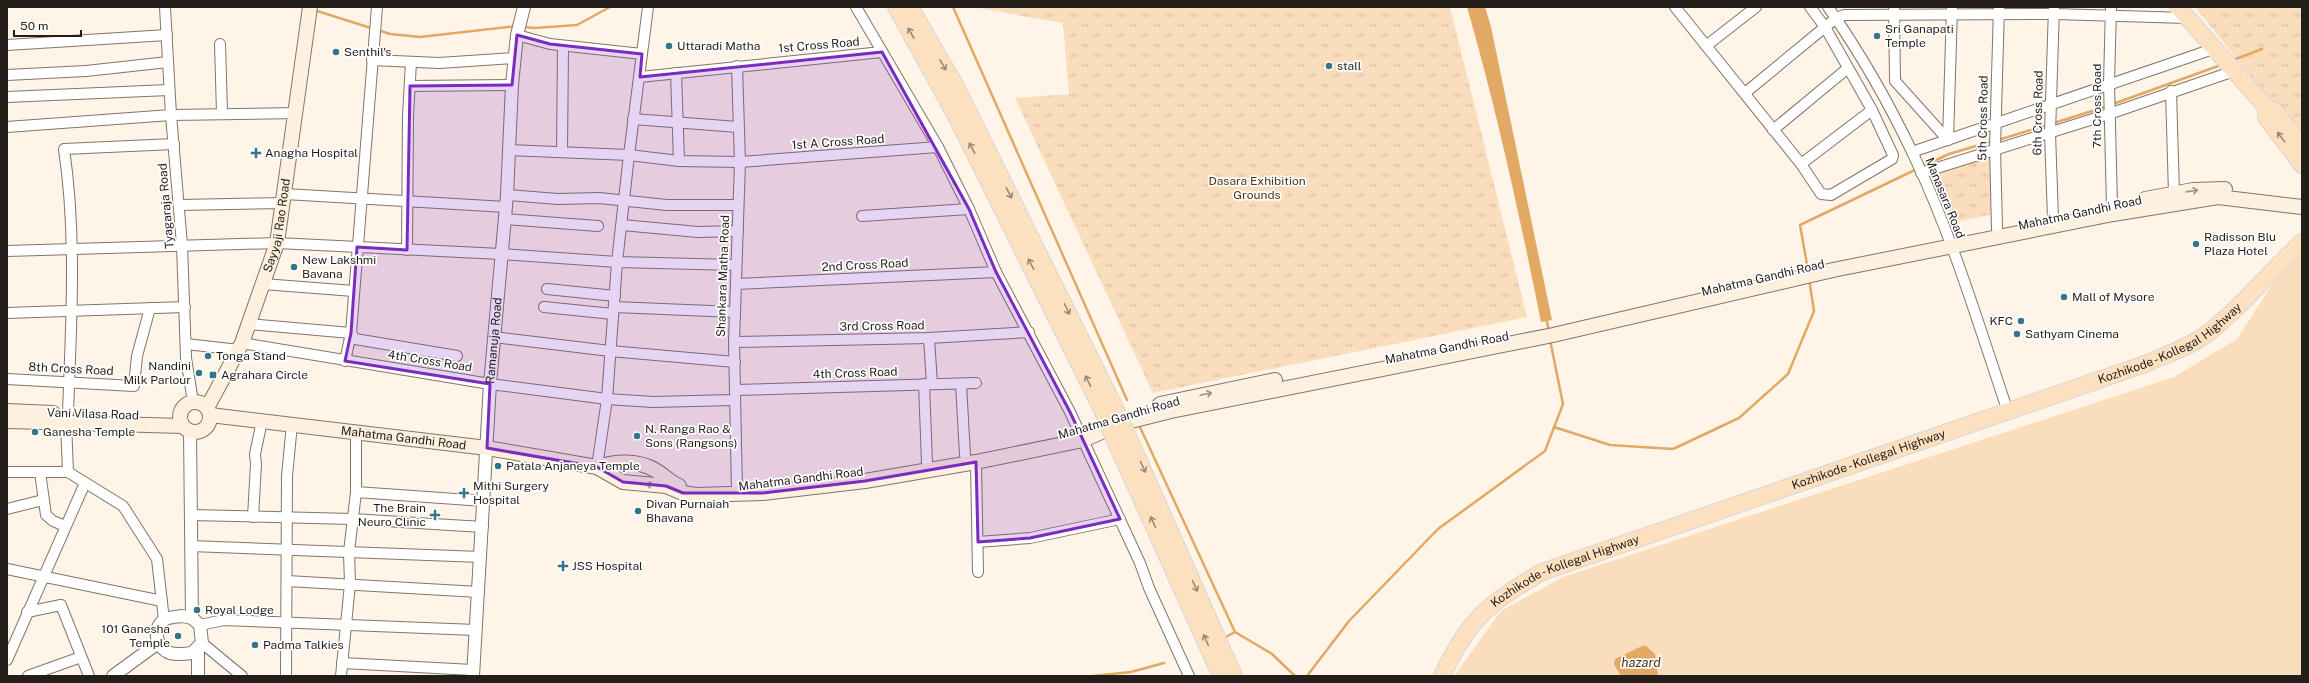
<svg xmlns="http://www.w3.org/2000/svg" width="2309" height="683" viewBox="0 0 2309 683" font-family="'Public Sans',sans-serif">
  <defs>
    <pattern id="park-tufts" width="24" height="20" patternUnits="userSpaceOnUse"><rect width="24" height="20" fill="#faddbc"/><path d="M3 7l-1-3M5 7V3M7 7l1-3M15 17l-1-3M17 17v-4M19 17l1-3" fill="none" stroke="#d6bda1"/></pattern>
  </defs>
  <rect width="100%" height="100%" fill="#fff4e8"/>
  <!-- grass -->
  <path fill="#faddbc" d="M2302,255V676H1454L1501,611L1563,577L2174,377L2237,339L2277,277Z"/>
  <!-- park -->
  <g fill="url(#park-tufts)">
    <path d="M973,7H1450L1527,317L1153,393L1015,98L1069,94L1063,23Z"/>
    <path d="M2195,7H2302V140Z"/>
    <path d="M1993,153L1994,214L1954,222L1926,175Z"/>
  </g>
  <!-- water -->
  <g fill="#e1a964">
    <path d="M1467,7H1485L1491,27L1552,320L1541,322C1520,217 1497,111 1467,7Z"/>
    <path d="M1642,646H1646L1655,654L1658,676H1621L1614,664L1615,659Z"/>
  </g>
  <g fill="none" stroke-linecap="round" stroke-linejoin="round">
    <!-- stream -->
    <g stroke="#e1a964" stroke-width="2.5">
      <path d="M953,7L1127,400"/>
      <path d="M314,10L374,29"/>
      <path d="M523,27L535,28L577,25L610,7"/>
      <path d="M378,30L390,34L420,37L516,26"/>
      <path d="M2233,60L2262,49"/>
      <path d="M2113,104L2221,65"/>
      <path d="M2054,123L2108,106"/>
      <path d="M1998,140L2047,125"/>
      <path d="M1921,167L1949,154L1993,141"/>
      <path d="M1808,270L1800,225L1917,169"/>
      <path d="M1546,318L1549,331"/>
      <path d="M1139,425L1235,632L1272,654L1295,676"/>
      <path d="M1554,427L1610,445L1673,449L1739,418L1788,374L1814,311L1809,279"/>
      <path d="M1224,638L1235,632"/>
      <path d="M1093,676L1131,672L1164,663"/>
      <path d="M1307,676L1349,621L1438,529L1545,451L1563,404L1550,340"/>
    </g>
    <!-- minor casing -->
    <g stroke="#817668" stroke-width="12">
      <g id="minor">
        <path d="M165,7L171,115L182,245L186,358L193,402"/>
        <path d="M856,7L938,147L969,209L996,272L1070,412L1140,563L1149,588L1189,676"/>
        <path d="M1675,7L1801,164L1821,194L1831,195L1892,159L1893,155L1872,110L1825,27L1810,7"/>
        <path d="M1828,7C1861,54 1890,105 1914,156C1953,238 1979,326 2008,412"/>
        <path d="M1894,7L1895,81L1948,140"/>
        <path d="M2111,7L2109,83L2112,206"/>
        <path d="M517,35L550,44L642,54"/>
        <path d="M220,44L222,113"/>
        <path d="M7,45L167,35"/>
        <path d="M1706,46L1756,7"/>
        <path d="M372,60L439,63L515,58"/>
        <path d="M676,73L679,161"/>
        <path d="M7,75L86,71L168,62"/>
        <path d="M640,77L882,52"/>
        <path d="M410,86L512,85"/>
        <path d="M2171,91L2174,194"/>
        <path d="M1745,93L1836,18L1844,15L2054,14L2187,18"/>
        <path d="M7,97L169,90"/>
        <path d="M633,119L738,127"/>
        <path d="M7,127L171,115L297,113"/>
        <path d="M1773,130L1848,68"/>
        <path d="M1948,140L1952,7"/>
        <path d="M508,150L629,155L679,161L740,162L938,147"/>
        <path d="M562,152L563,46"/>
        <path d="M1912,152L2216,48"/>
        <path d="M1801,164L1872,110"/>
        <path d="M1921,173L2109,114L2234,71"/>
        <path d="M285,194L506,207"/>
        <path d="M507,195L558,199L599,198L667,205H738"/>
        <path d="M179,205L284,203"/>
        <path d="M862,216L969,209"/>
        <path d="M505,219L598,226"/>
        <path d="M2053,219L2050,133L2054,7"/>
        <path d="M622,225L698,232L738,231"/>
        <path d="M1997,229L1995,147L1999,7"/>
        <path d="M407,250L408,116L411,62"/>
        <path d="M7,251L277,243L501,254L617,262L736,265"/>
        <path d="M263,284L354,291"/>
        <path d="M736,284L996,272"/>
        <path d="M547,289L615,296"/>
        <path d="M544,307L613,314"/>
        <path d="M614,307L735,312"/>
        <path d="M7,313L185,307"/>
        <path d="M249,324L351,333"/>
        <path d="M351,333L355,339L457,356"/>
        <path d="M494,337L610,351L735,362"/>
        <path d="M929,338L932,384"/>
        <path d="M734,342L929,338L1029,332"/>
        <path d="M242,343L490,384L607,399L653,402L734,400"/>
        <path d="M186,344L239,350"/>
        <path d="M345,361L351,333L377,7"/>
        <path d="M7,379L134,386L137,356L150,308"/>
        <path d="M924,384L927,463"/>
        <path d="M961,384L965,455"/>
        <path d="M735,390L976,383"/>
        <path d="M68,413C71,326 77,236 64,149L174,144"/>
        <path d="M66,423L68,472"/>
        <path d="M976,462L978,572"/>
        <path d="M597,467L607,399L617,262L629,155L648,7"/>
        <path d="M7,472H68L123,506L157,559L164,620"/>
        <path d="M40,472L46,515L53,521L65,526"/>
        <path d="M356,492L484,501"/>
        <path d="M737,493L734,342L740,162L737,66"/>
        <path d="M7,509L43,500"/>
        <path d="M191,515L352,519L483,527"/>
        <path d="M253,517L256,464L255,454L262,421"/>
        <path d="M978,542L1030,538L1120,519"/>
        <path d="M191,546L481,557"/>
        <path d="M7,569L162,601"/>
        <path d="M287,581L479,592"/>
        <path d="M27,612L61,605L89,676"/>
        <path d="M200,625L224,620L476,630"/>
        <path d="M202,643L242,676"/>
        <path d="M7,660L85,483"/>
        <path d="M342,663L473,670"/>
        <path d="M28,676L81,657"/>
        <path d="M286,676L287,476L292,424"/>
        <path d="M341,676L350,584L349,552L356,492V432"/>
      </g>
    </g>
    <!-- tertiary casing -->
    <g stroke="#817668" stroke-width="14">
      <g id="tertiary">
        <path d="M190,431L192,618"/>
        <path d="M182,616L192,618L200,625L202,643L192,653C185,654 177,655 170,653C157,648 151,630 164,620C168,617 176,617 182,616Z"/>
        <path d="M113,676L158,643"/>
        <path d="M198,676V648"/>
        <path id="s1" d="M473,676L490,384L507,195L512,85L517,35L524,7"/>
      </g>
    </g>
    <!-- secondary casing -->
    <g stroke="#817668" stroke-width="16">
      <g id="secondary">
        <path d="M2145,199L2193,190L2225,189"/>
        <circle cx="195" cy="417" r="15"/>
        <path d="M1160,404L1275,380"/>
        <path id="s2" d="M207,408L242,343L277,243L310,7"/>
        <path d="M7,411L53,413"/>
        <path id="s3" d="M210,415L487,448L597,467L623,482L666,486L683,493L696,495L763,493L865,481L976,462L1083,440L1123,423L1171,411L1553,335L1833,270L2113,214L2218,197L2302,207"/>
        <path d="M7,421L183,426"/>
        <path d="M597,467C616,461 638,460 655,470C664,475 670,482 679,486"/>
      </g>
    </g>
    <!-- primary casing -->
    <g stroke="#d7d6d6" stroke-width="18">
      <g id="primary">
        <path d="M896,7L956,116L1105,416"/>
        <path d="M910,7L955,85L1116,410"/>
        <path d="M2178,7L2266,107L2276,112L2302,146"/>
        <path d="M2266,107V117L2302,165"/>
        <path d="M1126,432L1234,676"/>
        <path d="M1113,436L1221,676"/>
        <path id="s4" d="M1442,676C1469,618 1488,604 1542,572L2148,363C2168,354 2191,346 2208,333C2242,307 2270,271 2302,242"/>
      </g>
    </g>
    <!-- minor -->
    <use href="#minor" stroke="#fff" stroke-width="10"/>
    <!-- tertiary -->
    <use href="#tertiary" stroke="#fff" stroke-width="12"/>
    <!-- secondary -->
    <use href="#secondary" stroke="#fef0df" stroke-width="14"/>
    <!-- primary -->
    <use href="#primary" stroke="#fde0bf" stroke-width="16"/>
    <!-- primary-bridge casing -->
    <g stroke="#d7d6d6" stroke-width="18" stroke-linecap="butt">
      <g id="primary-bridge">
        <path d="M1116,410L1126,432"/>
        <path d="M1105,416L1113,436"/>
      </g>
    </g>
    <!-- primary-bridge -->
    <use href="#primary-bridge" stroke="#fde0bf" stroke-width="16"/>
  </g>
  <!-- one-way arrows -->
  <defs><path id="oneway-shaft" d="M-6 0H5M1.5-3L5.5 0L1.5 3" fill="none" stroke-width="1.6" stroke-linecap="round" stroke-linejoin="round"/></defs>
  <g stroke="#9b8974">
    <use href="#oneway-shaft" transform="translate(911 33) rotate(-119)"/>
    <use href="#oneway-shaft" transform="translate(943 65) rotate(60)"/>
    <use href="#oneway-shaft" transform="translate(2281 137) rotate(-127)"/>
    <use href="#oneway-shaft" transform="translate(972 148) rotate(-117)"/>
    <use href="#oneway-shaft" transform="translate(1009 193) rotate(63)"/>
    <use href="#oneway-shaft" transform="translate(1031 264) rotate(-117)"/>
    <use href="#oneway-shaft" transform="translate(1067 309) rotate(64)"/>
    <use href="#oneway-shaft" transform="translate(1088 381) rotate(-116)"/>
    <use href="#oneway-shaft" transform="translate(1143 467) rotate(65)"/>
    <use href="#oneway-shaft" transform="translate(1153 522) rotate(-115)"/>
    <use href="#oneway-shaft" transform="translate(1195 586) rotate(66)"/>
    <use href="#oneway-shaft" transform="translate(1206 640) rotate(-113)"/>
  </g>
  <g stroke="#9b9286">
    <use href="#oneway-shaft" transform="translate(2192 191) rotate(-8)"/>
    <use href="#oneway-shaft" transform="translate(1206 394) rotate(-12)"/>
    <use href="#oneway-shaft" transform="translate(652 485) rotate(-175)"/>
  </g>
  <!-- marked area -->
  <path fill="#7b2cbf" fill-opacity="0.2" stroke="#7b2cbf" stroke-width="3" stroke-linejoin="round" d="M517,35L550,44L642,54L640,77L882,52L969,209L996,272L1070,412L1120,519L1030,538L978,542L976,462L865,481L763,493H683L666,486L623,482L597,467L487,448L490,384L345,361L351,333L357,247L407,250L410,86L512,85Z"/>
  <!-- markers -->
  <g fill="#347588" stroke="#fff" stroke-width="1.5">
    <circle cx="1877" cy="36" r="4"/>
    <circle cx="669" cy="46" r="4"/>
    <circle cx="336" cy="52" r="4"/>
    <circle cx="1329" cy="66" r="4"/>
    <path d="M254 147h4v4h4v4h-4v4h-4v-4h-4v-4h4z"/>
    <circle cx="2196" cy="244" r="4"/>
    <circle cx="294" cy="267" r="4"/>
    <circle cx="2064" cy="297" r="4"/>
    <circle cx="2021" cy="321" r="4"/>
    <circle cx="2017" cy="334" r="4"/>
    <circle cx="208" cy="356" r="4"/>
    <circle cx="199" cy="373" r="4"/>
    <rect x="209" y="371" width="8" height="8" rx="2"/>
    <circle cx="35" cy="432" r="4"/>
    <circle cx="637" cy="436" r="4"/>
    <circle cx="498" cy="466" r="4"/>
    <path d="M462 487h4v4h4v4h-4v4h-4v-4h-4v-4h4z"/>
    <circle cx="638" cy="511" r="4"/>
    <path d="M433 509h4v4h4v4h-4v4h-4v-4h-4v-4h4z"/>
    <path d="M561 560h4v4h4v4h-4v4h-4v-4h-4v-4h4z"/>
    <circle cx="197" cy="610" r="4"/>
    <circle cx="178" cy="636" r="4"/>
    <circle cx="255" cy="645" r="4"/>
  </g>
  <g text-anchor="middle" stroke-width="3.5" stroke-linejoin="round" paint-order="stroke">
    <!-- poi labels -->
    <g font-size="12" fill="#231e19" stroke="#fff" text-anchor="start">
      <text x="1885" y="33">Sri Ganapati<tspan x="1885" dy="14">Temple</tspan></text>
      <text x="677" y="50">Uttaradi Matha</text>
      <text x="344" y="56">Senthil's</text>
      <text x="1337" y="70">stall</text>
      <text x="265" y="157">Anagha Hospital</text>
      <text x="2204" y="241">Radisson Blu<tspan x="2204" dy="14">Plaza Hotel</tspan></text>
      <text x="302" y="264">New Lakshmi<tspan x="302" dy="14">Bavana</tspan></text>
      <text x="2072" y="301">Mall of Mysore</text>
      <text x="2013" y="325" text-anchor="end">KFC</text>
      <text x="2025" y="338">Sathyam Cinema</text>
      <text x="216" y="360">Tonga Stand</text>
      <text x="191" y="370" text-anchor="end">Nandini<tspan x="191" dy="14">Milk Parlour</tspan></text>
      <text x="221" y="379">Agrahara Circle</text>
      <text x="645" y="433">N. Ranga Rao &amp;<tspan x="645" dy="14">Sons (Rangsons)</tspan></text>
      <text x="43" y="436">Ganesha Temple</text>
      <text x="506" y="470">Patala Anjaneya Temple</text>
      <text x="473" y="490">Mithi Surgery<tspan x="473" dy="14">Hospital</tspan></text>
      <text x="646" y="508">Divan Purnaiah<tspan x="646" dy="14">Bhavana</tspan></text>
      <text x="426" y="512" text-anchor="end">The Brain<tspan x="426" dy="14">Neuro Clinic</tspan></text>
      <text x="572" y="570">JSS Hospital</text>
      <text x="205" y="614">Royal Lodge</text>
      <text x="170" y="633" text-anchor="end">101 Ganesha<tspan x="170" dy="14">Temple</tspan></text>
      <text x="263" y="649">Padma Talkies</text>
    </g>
    <!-- street labels -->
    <g font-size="12" fill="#231e19" stroke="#fff">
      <text transform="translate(819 45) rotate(-5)" y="4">1st Cross Road</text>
      <text transform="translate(2097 106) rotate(-90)" y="4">7th Cross Road</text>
      <text transform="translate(2038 113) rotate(-89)" y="4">6th Cross Road</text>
      <text transform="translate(1983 118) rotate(-89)" y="4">5th Cross Road</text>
      <text transform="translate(838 142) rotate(-4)" y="4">1st A Cross Road</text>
      <text transform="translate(1945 198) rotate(68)" y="4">Manasara Road</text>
      <text transform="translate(166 206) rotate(-95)" y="4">Tyagaraja Road</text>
      <text transform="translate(2080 213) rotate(-12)" y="4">Mahatma Gandhi Road</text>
      <text dy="4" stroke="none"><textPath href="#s2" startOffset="197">Sayyaji Rao Road</textPath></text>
      <text transform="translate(865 265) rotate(-3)" y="4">2nd Cross Road</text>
      <text transform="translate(723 276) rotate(-88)" y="4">Shankara Matha Road</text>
      <text transform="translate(1763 278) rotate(-13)" y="4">Mahatma Gandhi Road</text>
      <text transform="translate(882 326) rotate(-1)" y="4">3rd Cross Road</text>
      <text dy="4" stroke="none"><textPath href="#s1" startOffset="336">Ramanuja Road</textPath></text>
      <text dy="4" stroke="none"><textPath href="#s4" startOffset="817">Kozhikode - Kollegal Highway</textPath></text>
      <text transform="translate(1447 348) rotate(-11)" y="4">Mahatma Gandhi Road</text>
      <text transform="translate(430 361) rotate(9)" y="4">4th Cross Road</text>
      <text transform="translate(71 369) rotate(3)" y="4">8th Cross Road</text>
      <text transform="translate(855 373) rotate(-2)" y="4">4th Cross Road</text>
      <text transform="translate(93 414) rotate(2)" y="4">Vani Vilasa Road</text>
      <text transform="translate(1119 418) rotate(-16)" y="4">Mahatma Gandhi Road</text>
      <text dy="4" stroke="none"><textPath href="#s3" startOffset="195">Mahatma Gandhi Road</textPath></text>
      <text dy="4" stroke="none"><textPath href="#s4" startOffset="493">Kozhikode - Kollegal Highway</textPath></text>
      <text transform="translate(801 479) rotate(-7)" y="4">Mahatma Gandhi Road</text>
      <text dy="4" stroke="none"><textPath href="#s4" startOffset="169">Kozhikode - Kollegal Highway</textPath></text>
    </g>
    <!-- park labels -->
    <g font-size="12" fill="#4f3719" stroke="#fff">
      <text x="1257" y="185">Dasara Exhibition<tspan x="1257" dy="14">Grounds</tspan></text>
    </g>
    <!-- water labels -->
    <g font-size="13" font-style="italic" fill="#493214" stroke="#fff">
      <text x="1641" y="667">hazard</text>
    </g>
  </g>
  <!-- border -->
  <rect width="2309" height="683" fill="none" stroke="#231e19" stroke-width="16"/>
  <!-- scale -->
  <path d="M14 30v6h67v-6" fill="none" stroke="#231e19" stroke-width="2"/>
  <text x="20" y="30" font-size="12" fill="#231e19" stroke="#ffffff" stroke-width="3" paint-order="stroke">50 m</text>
</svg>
